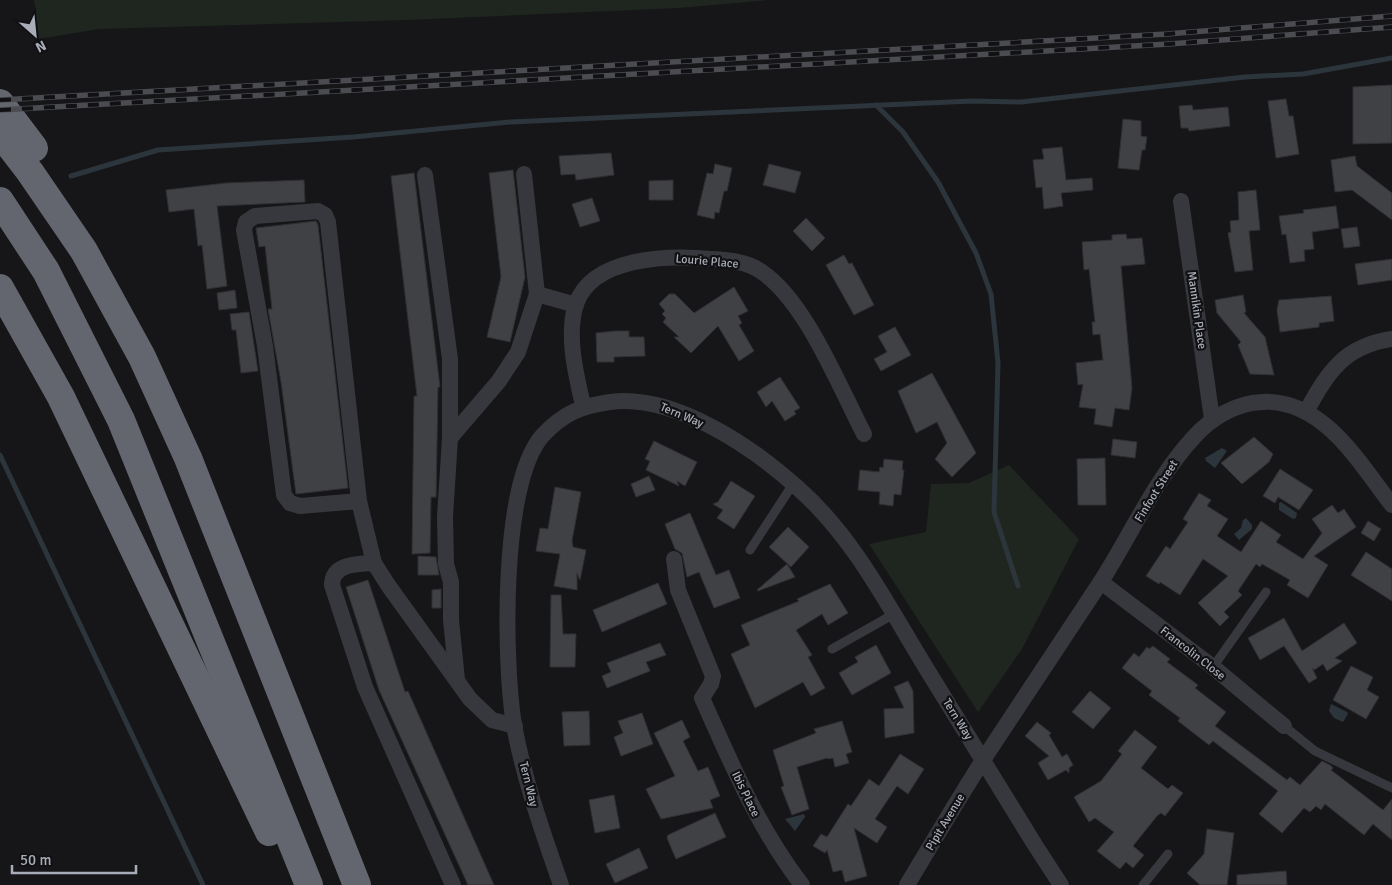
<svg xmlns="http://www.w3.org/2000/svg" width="1392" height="885" viewBox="0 0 1392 885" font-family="Signika,sans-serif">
  <rect width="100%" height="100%" fill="#161618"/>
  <!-- green -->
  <g fill="#1e261f">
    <path d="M34,0H769L679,8L408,20L99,29L39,39Z"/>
    <path d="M1009,465L1079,539L1022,649L978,712L869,544L926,532L931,484L969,483Z"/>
  </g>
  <!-- water -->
  <g fill="#2c353c">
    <path d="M1222,448L1227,451L1215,468L1206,461L1205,458Z"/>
    <path d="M1281,502L1297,513L1296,518L1293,519L1279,510V503Z"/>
    <path d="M1246,518L1252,525V529L1239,540L1234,534L1241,528L1243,520Z"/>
    <path d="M1331,704L1347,712L1348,714L1343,722L1334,718L1329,711Z"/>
    <path d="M804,814L805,817L795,831L785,819Z"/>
  </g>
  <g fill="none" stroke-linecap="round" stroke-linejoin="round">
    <!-- stream -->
    <g stroke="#2c353c" stroke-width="5">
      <path d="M876,105L903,132L938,182L976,253L991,294L998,363L994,512L1018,586"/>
      <path d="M71,176L158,150L353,137L511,122L972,101L1021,102L1245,77L1303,74L1392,58"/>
      <path d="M0,455L203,885"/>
    </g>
  </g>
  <!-- building -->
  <g fill="#404145" stroke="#303034">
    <path d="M1392,85V143L1353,144V87Z"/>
    <path d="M1286,99L1289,116H1293L1299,154L1276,158L1268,101Z"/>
    <path d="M1192,105L1193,110L1228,107L1230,126L1189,131L1188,128H1181L1179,106Z"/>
    <path d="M1123,119L1141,121V136L1147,137L1145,150H1142L1139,170L1118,168Z"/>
    <path d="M1062,147L1066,180L1092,178L1093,190L1061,193L1063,206L1044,209L1042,187L1036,188L1033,160L1044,159L1042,149Z"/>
    <path d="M611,153L614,175L576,180L575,174L561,175L559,156Z"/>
    <path d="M1355,156L1357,166L1392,193V220L1352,190L1335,192L1331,160Z"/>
    <path d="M715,164L732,168L727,191H724L719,213L715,212L714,219L697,215L707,173L713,174Z"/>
    <path d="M769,164L801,172L795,193L763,185Z"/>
    <path d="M513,170L525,277L510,342L487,337L501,277L489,173Z"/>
    <path d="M414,173L440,387H438L436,497H431L430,553L412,554L414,396H417L391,176Z"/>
    <path d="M304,180L305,202L217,206L227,286L207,289L202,245L198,246L194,209L169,212L166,190L226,183Z"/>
    <path d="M673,180V200H649V181Z"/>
    <path d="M1256,190L1260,230L1249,231L1253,270L1235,272L1228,233L1231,232L1230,221L1239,220L1238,192Z"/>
    <path d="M592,198L600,221L580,227L572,204Z"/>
    <path d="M1336,206L1339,228L1312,232L1314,249L1304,250L1305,261L1290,263L1286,234L1282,235L1279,216L1304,213L1303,210Z"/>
    <path d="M806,218L825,238L812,251L793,231Z"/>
    <path d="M316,221L318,225L348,488L296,494L281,382L268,309H272L265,246L259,247L256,228Z"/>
    <path d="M1357,227L1360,246L1344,248L1341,229Z"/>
    <path d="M1126,234L1127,239L1142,238L1145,264L1121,266L1132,388L1129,410L1115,408L1112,427L1094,424L1096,409L1079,407L1083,384L1078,385L1076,363L1103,360L1100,334L1093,335L1092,322H1095L1089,269L1084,270L1082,242L1112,240V235Z"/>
    <path d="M844,255L849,264L852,263L874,305L854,315L826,265Z"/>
    <path d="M1392,259V280L1358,285L1355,264Z"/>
    <path d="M734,287L748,311L738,316L742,323L739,325L754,351L739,361L718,326L691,353L674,337H679L663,322L666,318L662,314L665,311L659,304L669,294H675L694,313Z"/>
    <path d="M235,290L237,308L219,310L217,293Z"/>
    <path d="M1243,295L1246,312L1244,313L1265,337L1274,375L1250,374L1238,345L1241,342L1217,313L1215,300Z"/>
    <path d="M1331,296L1334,321L1319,323V327L1280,332L1277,310L1279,300Z"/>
    <path d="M249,312L258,371L241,373L236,330H232L230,314Z"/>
    <path d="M895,327L911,355L881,371L874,359L887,352L878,336Z"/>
    <path d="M615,331H629V337H644L645,356L614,357V362H597L596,333Z"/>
    <path d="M932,373L976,453L952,477L935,459L947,443L937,422L916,433L898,391Z"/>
    <path d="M780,377L800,408L794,411L796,414L785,421L772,401L766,407L757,392Z"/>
    <path d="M1254,437L1273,454L1269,462L1242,484L1221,463Z"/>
    <path d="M1113,439L1137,442L1135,458L1111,455Z"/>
    <path d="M654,441L697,462L685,486L677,481L679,486L646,470L650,461L645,459Z"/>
    <path d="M1105,458L1106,505H1078L1077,459Z"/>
    <path d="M884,459L903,461L902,470H904L901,495L894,494L893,506L879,504L880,492L858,490L860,470L879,472L880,467L883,468Z"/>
    <path d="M1280,469L1313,490L1299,510L1278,497L1275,503L1263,496Z"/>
    <path d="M649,476L655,490L636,497L631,484Z"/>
    <path d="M731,481L755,496L734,529L717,518L723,510L713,504L718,502Z"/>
    <path d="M555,487L581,492L572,541L573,547L586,550L580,580L577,573V590L554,586L560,554L536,551L540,528L548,529Z"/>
    <path d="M1199,493L1211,500L1207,506L1228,519L1217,536L1241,552L1261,521L1281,535L1276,542L1303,559L1322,533L1312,519L1332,505L1338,513L1344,509L1356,527L1314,556L1328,565L1308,598L1287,585L1290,580L1262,564L1260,567L1256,564L1238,591L1242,595L1224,612L1229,617L1220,626L1198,603L1228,576L1203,559L1180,595L1160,582L1159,584L1146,576L1166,546L1170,549L1188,522L1183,519Z"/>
    <path d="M690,513L716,575L729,570L740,598L714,608L699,572L687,577L682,553L675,549L665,524Z"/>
    <path d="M1368,521L1381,529L1374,541L1361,533Z"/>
    <path d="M788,527L809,547L791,567L769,547Z"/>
    <path d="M1366,552L1392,569V601L1351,575Z"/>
    <path d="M418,556L436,557L439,575H418Z"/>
    <path d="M787,564L795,577L758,591L757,590Z"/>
    <path d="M368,580L405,692L408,691L494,885H468L379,690L346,587Z"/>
    <path d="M658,583L667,604L602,632L593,610Z"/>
    <path d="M830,584L848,613L828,625L822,614L796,630L812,655L808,657L825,688L811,696L803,682L755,708L731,654L750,645L741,625L799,601L797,599Z"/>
    <path d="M441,589V608H432V590Z"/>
    <path d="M551,595H561L563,634H576L575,667H550Z"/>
    <path d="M1284,618L1302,651L1344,623L1357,643L1335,658L1342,661L1327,671L1323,664L1314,670L1312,668L1317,678L1309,683L1284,646L1260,660L1248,638Z"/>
    <path d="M660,643L666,655L646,662L650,671L607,688L602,676L611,672L607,663Z"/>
    <path d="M876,645L891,673L852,695L839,673L858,662L855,657Z"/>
    <path d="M1153,646L1170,659L1167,662L1198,685L1195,688L1226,712L1215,726L1287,780L1290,777L1300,785L1322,761L1330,765L1333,768L1331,770L1383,810L1392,799V840L1373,824L1364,835L1325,804L1321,810L1316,806L1310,812L1304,808L1282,833L1259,814L1278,791L1213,741L1209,745L1178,721L1180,718L1149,695L1152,691L1122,668L1134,653L1139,657L1147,647L1149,649Z"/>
    <path d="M1351,666L1373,677L1367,690L1379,697L1366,719L1333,700Z"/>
    <path d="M908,681L913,691L914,733L885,738L884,709L904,708L894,687Z"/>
    <path d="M1090,691L1111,708L1093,729L1072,712Z"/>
    <path d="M589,711L590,745L564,746L562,712Z"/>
    <path d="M642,713L653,744L621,756L614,737L623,733L618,721Z"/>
    <path d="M682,720L690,737L683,741L698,771L708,767L720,796L710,800L713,808L661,819L646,789L675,776L654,733Z"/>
    <path d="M842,721L852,752L846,754L849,763L835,767L833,758L828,759L827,758L797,767L809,809L792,815L781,787L784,786L773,750L816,733L814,729Z"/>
    <path d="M1037,722L1051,733L1049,735L1062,757L1067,754L1073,765L1069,768V773L1066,770L1048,780L1038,763L1049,756L1025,736Z"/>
    <path d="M1135,730L1157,747L1141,768L1168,789L1172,785L1183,793L1165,816L1161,813L1157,816L1133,846L1144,855L1133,868L1126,862L1120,869L1097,851L1114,832L1095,818L1089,822L1074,797L1101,781L1122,754L1118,751Z"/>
    <path d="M900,754L924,769L908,794L897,786L875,819L887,827L877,843L854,828L867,876L845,882L842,870L833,872L827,850L825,853L813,846L821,834L827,837L848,804L851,806L869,779L879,786Z"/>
    <path d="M614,795L620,828L595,833L589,800Z"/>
    <path d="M715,813L726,837L676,859L667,838L668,835Z"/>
    <path d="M1207,829L1234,833L1227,885H1200L1187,873L1204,854Z"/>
    <path d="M639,848L648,868L615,883L606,864Z"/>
    <path d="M1286,871L1287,885H1237V875Z"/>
  </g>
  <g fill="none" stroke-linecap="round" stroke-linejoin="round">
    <!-- lane -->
    <g stroke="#37383d" stroke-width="9">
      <path d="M750,550L793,484"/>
      <path d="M832,649L894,614"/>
      <path d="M1213,667L1266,592"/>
      <path d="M1284,726L1315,751L1392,788"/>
      <path d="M1143,885L1168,854"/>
    </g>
    <!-- street -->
    <g stroke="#37383d" stroke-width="16">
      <path d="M524,174L537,294"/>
      <path d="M425,175L450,359V438"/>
      <path d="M1181,201L1212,419"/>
      <path d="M583,405C576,375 566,335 576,304C593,256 670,255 711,259C728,260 747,261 762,272C806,302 839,386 864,434"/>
      <path d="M1306,412C1328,372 1344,346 1392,339"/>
      <path d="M359,501L328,222L325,215L318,211L255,216L246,222L244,230L265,346L284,495L290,503L300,506L359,501L374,563L388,585L470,699L492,720L515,726"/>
      <path d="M674,559L678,590L713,676L711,684L702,698C731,763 758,828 802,885"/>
      <path d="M374,563C358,564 332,563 332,585L365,687L453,885"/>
      <path d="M1101,582L1213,667L1284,726"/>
      <path d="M457,680L451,620V582L446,564L445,517L450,438L499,381L518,352L537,294L576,305"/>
      <path d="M561,885C543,833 524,780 514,725C504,663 500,482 543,435C564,413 581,406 610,402C674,393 754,448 799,489C853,537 886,602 923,663C960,724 998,784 1035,845L1061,885"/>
      <path d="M907,885C933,842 958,799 985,757C1023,699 1062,641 1100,583C1131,535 1155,479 1194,437C1211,418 1236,403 1262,402C1323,398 1360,464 1392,505"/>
    </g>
    <!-- highway -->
    <g stroke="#63666e" stroke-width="28">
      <path d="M0,103L34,148"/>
      <path d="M0,133L30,172L84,251L142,357L188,458L357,885"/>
      <path d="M0,201L46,271L121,420L309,885"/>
      <path d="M0,288L61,397L269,832"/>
    </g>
    <!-- rail casing -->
    <g stroke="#4a4c52" stroke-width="5.5">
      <g id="rail">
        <path d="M0,100L1167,34L1392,16"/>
        <path d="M0,110L1169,44L1392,27"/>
      </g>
    </g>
    <!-- rail -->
    <use href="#rail" stroke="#111113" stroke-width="4" stroke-dasharray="11" stroke-linecap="butt"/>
  </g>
  <g text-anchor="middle" stroke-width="4.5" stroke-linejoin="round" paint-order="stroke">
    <!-- street labels -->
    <g font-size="12" fill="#a8adb8" stroke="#111113">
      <text transform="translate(707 261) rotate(5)" y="4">Lourie Place</text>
      <text transform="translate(1197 310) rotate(82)" y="4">Mannikin Place</text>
      <text transform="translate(682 415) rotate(23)" y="4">Tern Way</text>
      <text transform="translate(1156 491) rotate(-58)" y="4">Finfoot Street</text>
      <text transform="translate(1193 653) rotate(38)" y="4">Francolin Close</text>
      <text transform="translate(958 719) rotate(58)" y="4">Tern Way</text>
      <text transform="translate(529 784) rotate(76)" y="4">Tern Way</text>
      <text transform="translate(746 794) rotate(64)" y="4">Ibis Place</text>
      <text transform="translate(945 822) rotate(-59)" y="4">Pipit Avenue</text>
    </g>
  </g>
  <!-- north arrow -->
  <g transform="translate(35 35) rotate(153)" stroke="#111113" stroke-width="4" paint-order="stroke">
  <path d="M0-4L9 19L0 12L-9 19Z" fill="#a8adb8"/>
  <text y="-8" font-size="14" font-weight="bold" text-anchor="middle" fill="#a8adb8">N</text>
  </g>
  <!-- scale -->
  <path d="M12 865v8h124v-8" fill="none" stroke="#a8adb8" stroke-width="2.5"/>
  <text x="20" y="865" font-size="15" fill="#a8adb8" stroke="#111113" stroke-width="4" paint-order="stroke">50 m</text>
</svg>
